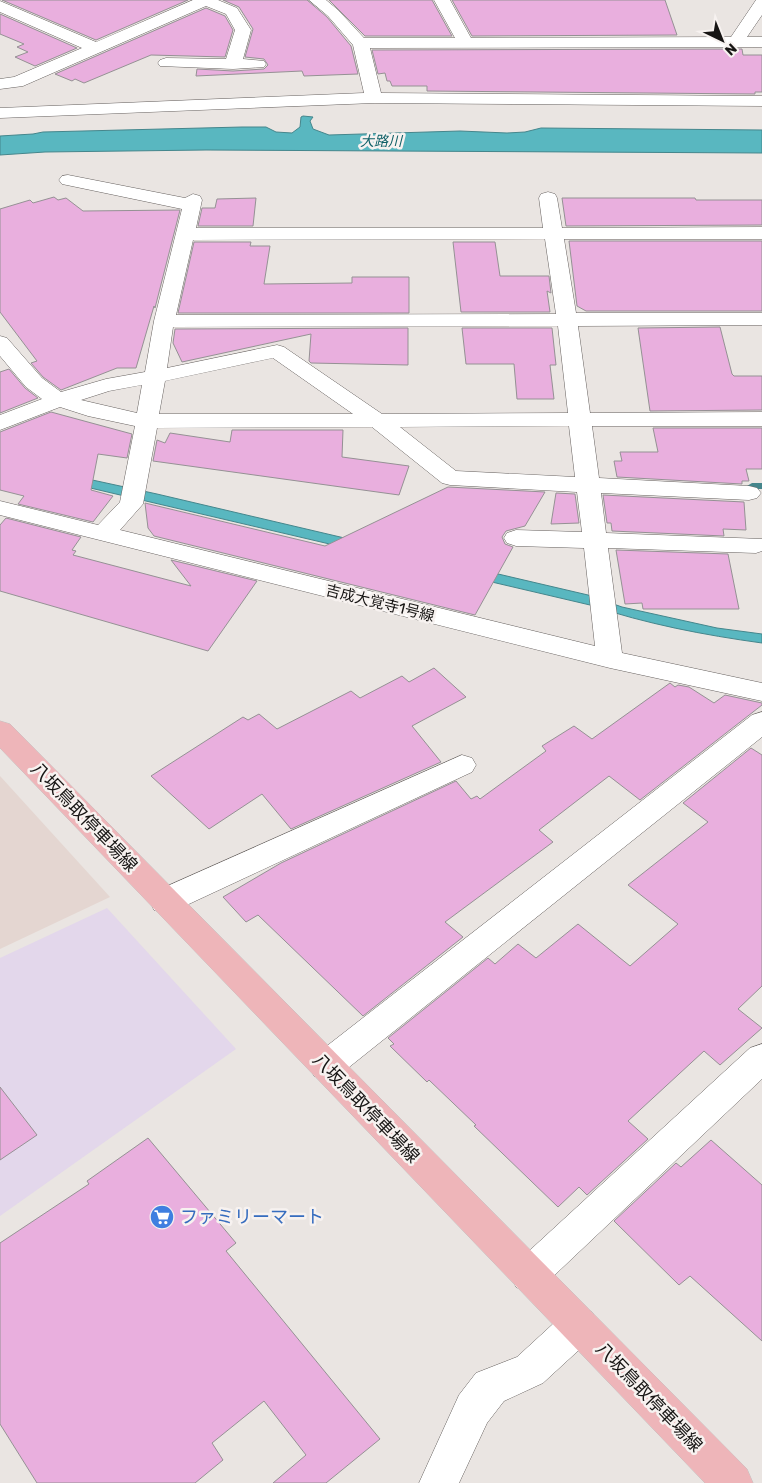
<svg xmlns="http://www.w3.org/2000/svg" width="762" height="1483" viewBox="0 0 762 1483" font-family="Rubik,'Noto Sans JP',sans-serif">
  <rect width="100%" height="100%" fill="#eae5e2"/>
  <!-- built -->
  <path fill="#e4d6d1" d="M0,776L110,897L0,949Z"/>
  <!-- industrial -->
  <path fill="#e3d7eb" d="M107,908L236,1049L0,1216V958Z"/>
  <!-- water -->
  <g fill="#59b7c0" stroke="#45868c">
    <path d="M303,116L313,117L310,121L313,129L329,135L460,131L507,133L525,132L541,128L762,130V153L206,150L45,152L0,155V136L33,134L43,132L242,127H266L276,132L292,133L300,127L301,117Z"/>
    <path d="M0,460L157,494L451,563L588,595L622,607L717,628L762,634V643C704,635 646,624 590,605L69,483Z"/>
  </g>
  <g fill="none" stroke-linecap="round" stroke-linejoin="round">
    <!-- stream -->
    <path fill="#45868c" fill-rule="evenodd" d="M762,483V489H752L747,486L752,483Z"/>
  </g>
  <!-- building -->
  <g fill="#e9afde" stroke="#959194">
    <path d="M2,0H188L96,40Z"/>
    <path d="M223,0H307L327,17L351,46L358,74L304,76L302,71L196,76L197,69L233,71L264,69L268,65L264,59L245,57L253,29L239,7Z"/>
    <path d="M329,0H432L452,36H365Z"/>
    <path d="M452,0H665L677,35L472,36Z"/>
    <path d="M206,8L225,16L233,30L225,57L151,55L84,83L75,79L72,81L55,74Z"/>
    <path d="M0,14L77,48L35,66L15,57L28,52L17,47L24,44L0,34Z"/>
    <path d="M742,49L743,55H762V92H755V94L427,91V86H392L390,81H387L385,73L378,74L372,50Z"/>
    <path d="M54,197L58,200L66,198L83,211L180,210L155,308L154,306L136,368H117L61,390L43,377L31,363L37,361L0,312V209L30,200L33,203Z"/>
    <path d="M256,198L253,226H198L202,208H215L217,199Z"/>
    <path d="M562,198H695L696,200H762V225L566,226Z"/>
    <path d="M569,241H762V311H586L577,306Z"/>
    <path d="M194,242H251L250,246H270L264,284L352,283V277H409V313H178Z"/>
    <path d="M453,242H495L500,276H549L551,293L547,291L550,312H461Z"/>
    <path d="M720,327L732,374L734,376H762V410L650,411L638,328Z"/>
    <path d="M408,328V365L311,363L309,361L311,334L182,362L173,343L175,329Z"/>
    <path d="M462,328H552L556,365H550L554,399H517L514,364H466Z"/>
    <path d="M9,369L25,388L38,398L0,413V372Z"/>
    <path d="M51,412L132,434L127,458L98,454L91,490L113,496L93,522L18,504L24,496L0,490V432Z"/>
    <path d="M653,428H762V469H746L749,481H742V484L617,477L614,461H622L620,452H658Z"/>
    <path d="M232,430H343L342,457L409,466L399,495L153,461L157,440L165,443L170,433L230,442Z"/>
    <path d="M448,487L545,492L525,526L506,531L502,537L505,544L513,547L475,615L154,536L148,528L145,503L325,546Z"/>
    <path d="M556,493L575,494L579,523L551,524Z"/>
    <path d="M603,495L744,502L746,530L723,529L724,536L612,531L611,523H607Z"/>
    <path d="M6,518L81,537L72,550L76,551L73,555L191,586L171,560L257,581L208,651L0,591V525Z"/>
    <path d="M616,550L728,554L739,609H643L642,603L625,604Z"/>
    <path d="M434,668L466,697L412,726L441,762L291,829L262,794L209,829L151,776L243,717L248,720L259,714L277,729L351,691L360,698L402,676L409,682Z"/>
    <path d="M670,683L675,687L678,685L689,687L714,703L725,695L762,703V705L640,800L609,776L539,830L553,842L445,922L463,937L363,1016L258,915L246,922L223,897L281,863L456,781L471,799L477,796L480,799L546,751L542,746L574,726L592,739Z"/>
    <path d="M751,748L762,755V986L738,1009L762,1028L720,1065L704,1051L628,1121L648,1139L587,1195L579,1187L558,1207L474,1126L476,1125L429,1080L427,1082L390,1046L394,1044L388,1038L488,958L495,964L518,944L536,958L578,924L630,966L678,924L628,885L708,822L683,803Z"/>
    <path d="M0,1087L37,1135L0,1160Z"/>
    <path d="M148,1138L236,1243L226,1251L380,1439L326,1483H273L306,1455L264,1401L212,1443L223,1460L195,1483H37L0,1424V1243L89,1184L87,1181Z"/>
    <path d="M711,1140L762,1185V1341L690,1276L679,1285L614,1221L676,1163L681,1167Z"/>
  </g>
  <g fill="none" stroke-linecap="round" stroke-linejoin="round">
    <!-- minor casing -->
    <g stroke="#676260" stroke-width="1">
      <g id="minor">
        <path d="M193,0H218L237,8L251,30L243,59L264,61L266,64L264,67L233,69L160,66L158,63L160,60L166,58L226,59L235,30L226,14L206,6L23,86L0,89V79L14,77L82,48L0,12V1L96,42Z"/>
        <path d="M309,0H326L338,10L364,38H455L434,0H450L471,38L731,37L756,0H762V15L747,37H762V47L370,48L381,93L762,96V106L374,103L0,118V108L364,93L353,45L328,16Z"/>
        <path d="M68,175L185,198L193,194L200,196L202,200L196,228H543L539,198L541,194L548,192L555,194L557,198L562,228L762,227V239H564L576,313H762V325L578,326L590,413L762,412V426H592L599,478L749,486L757,488L761,493L757,498L749,500L601,493L606,533L762,539V551L756,553L608,548L622,653L762,683V701L610,668L0,515V501L98,525L120,502L135,426L88,416L60,407L0,430V415L42,399L26,387L0,356V336L7,338L42,378L61,392L106,379L145,372L154,321L182,209L62,184L59,180L62,176ZM545,239L556,314L176,315L193,240ZM558,326L568,413L382,414L284,347L277,345L167,368L173,327ZM273,358L353,414H159L165,381ZM142,385L137,413L81,400L109,391ZM569,426L575,477L456,471L400,427ZM372,427L442,483L450,485L577,492L582,532L516,530L507,533L504,538L507,543L516,546L584,548L595,646L120,530L143,504L157,428Z"/>
        <path d="M762,712V737L338,1076L326,1080L314,1076L310,1066L314,1056L752,715Z"/>
        <path d="M462,755L472,758L476,765L472,772L176,910L165,913L154,910L150,901L154,892Z"/>
        <path d="M762,1044V1079L542,1287L529,1293L516,1287L511,1275L516,1263L750,1048Z"/>
        <path d="M579,1307L592,1312L598,1325L592,1338L543,1383L504,1401L487,1423L459,1483H419L459,1395L476,1373L517,1357L566,1312Z"/>
      </g>
    </g>
    <!-- major casing -->
    <g stroke="#c3c2c2" stroke-width="1">
      <path id="major" d="M0,721L10,724L747,1469L753,1483H705L0,748Z"/>
    </g>
    <!-- minor -->
    <use href="#minor" fill="#fff" fill-rule="evenodd"/>
    <!-- major -->
    <use href="#major" fill="#eeb5b9" fill-rule="evenodd"/>
  </g>
  <!-- icons -->
  <defs>
    <g id="supermarket-disc" transform="scale(1.25)"><circle r="9.5" fill="#3f7fe0" stroke="#f7f2f0"/><path d="M-6-5.5h2.5l.6 2H6L4.5 2H-2.5L-4.4-4H-6ZM-1.5 3.2a1.3 1.3 0 1 0 .1 0ZM3 3.2a1.3 1.3 0 1 0 .1 0Z" fill="#fff"/></g>
  </defs>
  <g fill-rule="evenodd">
    <use href="#supermarket-disc" x="162" y="1217"/>
  </g>
  <g text-anchor="middle" stroke-width="5" stroke-linejoin="round" paint-order="stroke">
    <!-- far-water labels -->
    <g font-size="14" font-style="italic" fill="#0f6067" stroke="#f7f2f0">
      <text x="381" y="146">大路川</text>
    </g>
    <!-- street labels -->
    <g font-size="15" fill="#171514" stroke="#f7f2f0">
      <text transform="translate(380 603) rotate(14)" y="5">吉成大覚寺1号線</text>
    </g>
    <!-- near-street labels -->
    <g font-size="18" fill="#171514" stroke="#f7f2f0">
      <text transform="translate(84 817) rotate(46)" y="6">八坂鳥取停車場線</text>
      <text transform="translate(366 1108) rotate(46)" y="6">八坂鳥取停車場線</text>
      <text transform="translate(649 1397) rotate(46)" y="6">八坂鳥取停車場線</text>
    </g>
    <!-- near-shop labels -->
    <g font-size="18" fill="#366cbe" stroke="#f7f2f0" text-anchor="start">
      <text x="180" y="1223">ファミリーマート</text>
    </g>
  </g>
  <!-- north arrow -->
  <g transform="translate(722 40) rotate(137)" stroke="#f7f2f0" stroke-width="4" paint-order="stroke">
  <path d="M0-4L9 19L0 12L-9 19Z" fill="#171514"/>
  <text y="-8" font-size="14" font-weight="bold" text-anchor="middle" fill="#171514">N</text>
  </g>
</svg>
